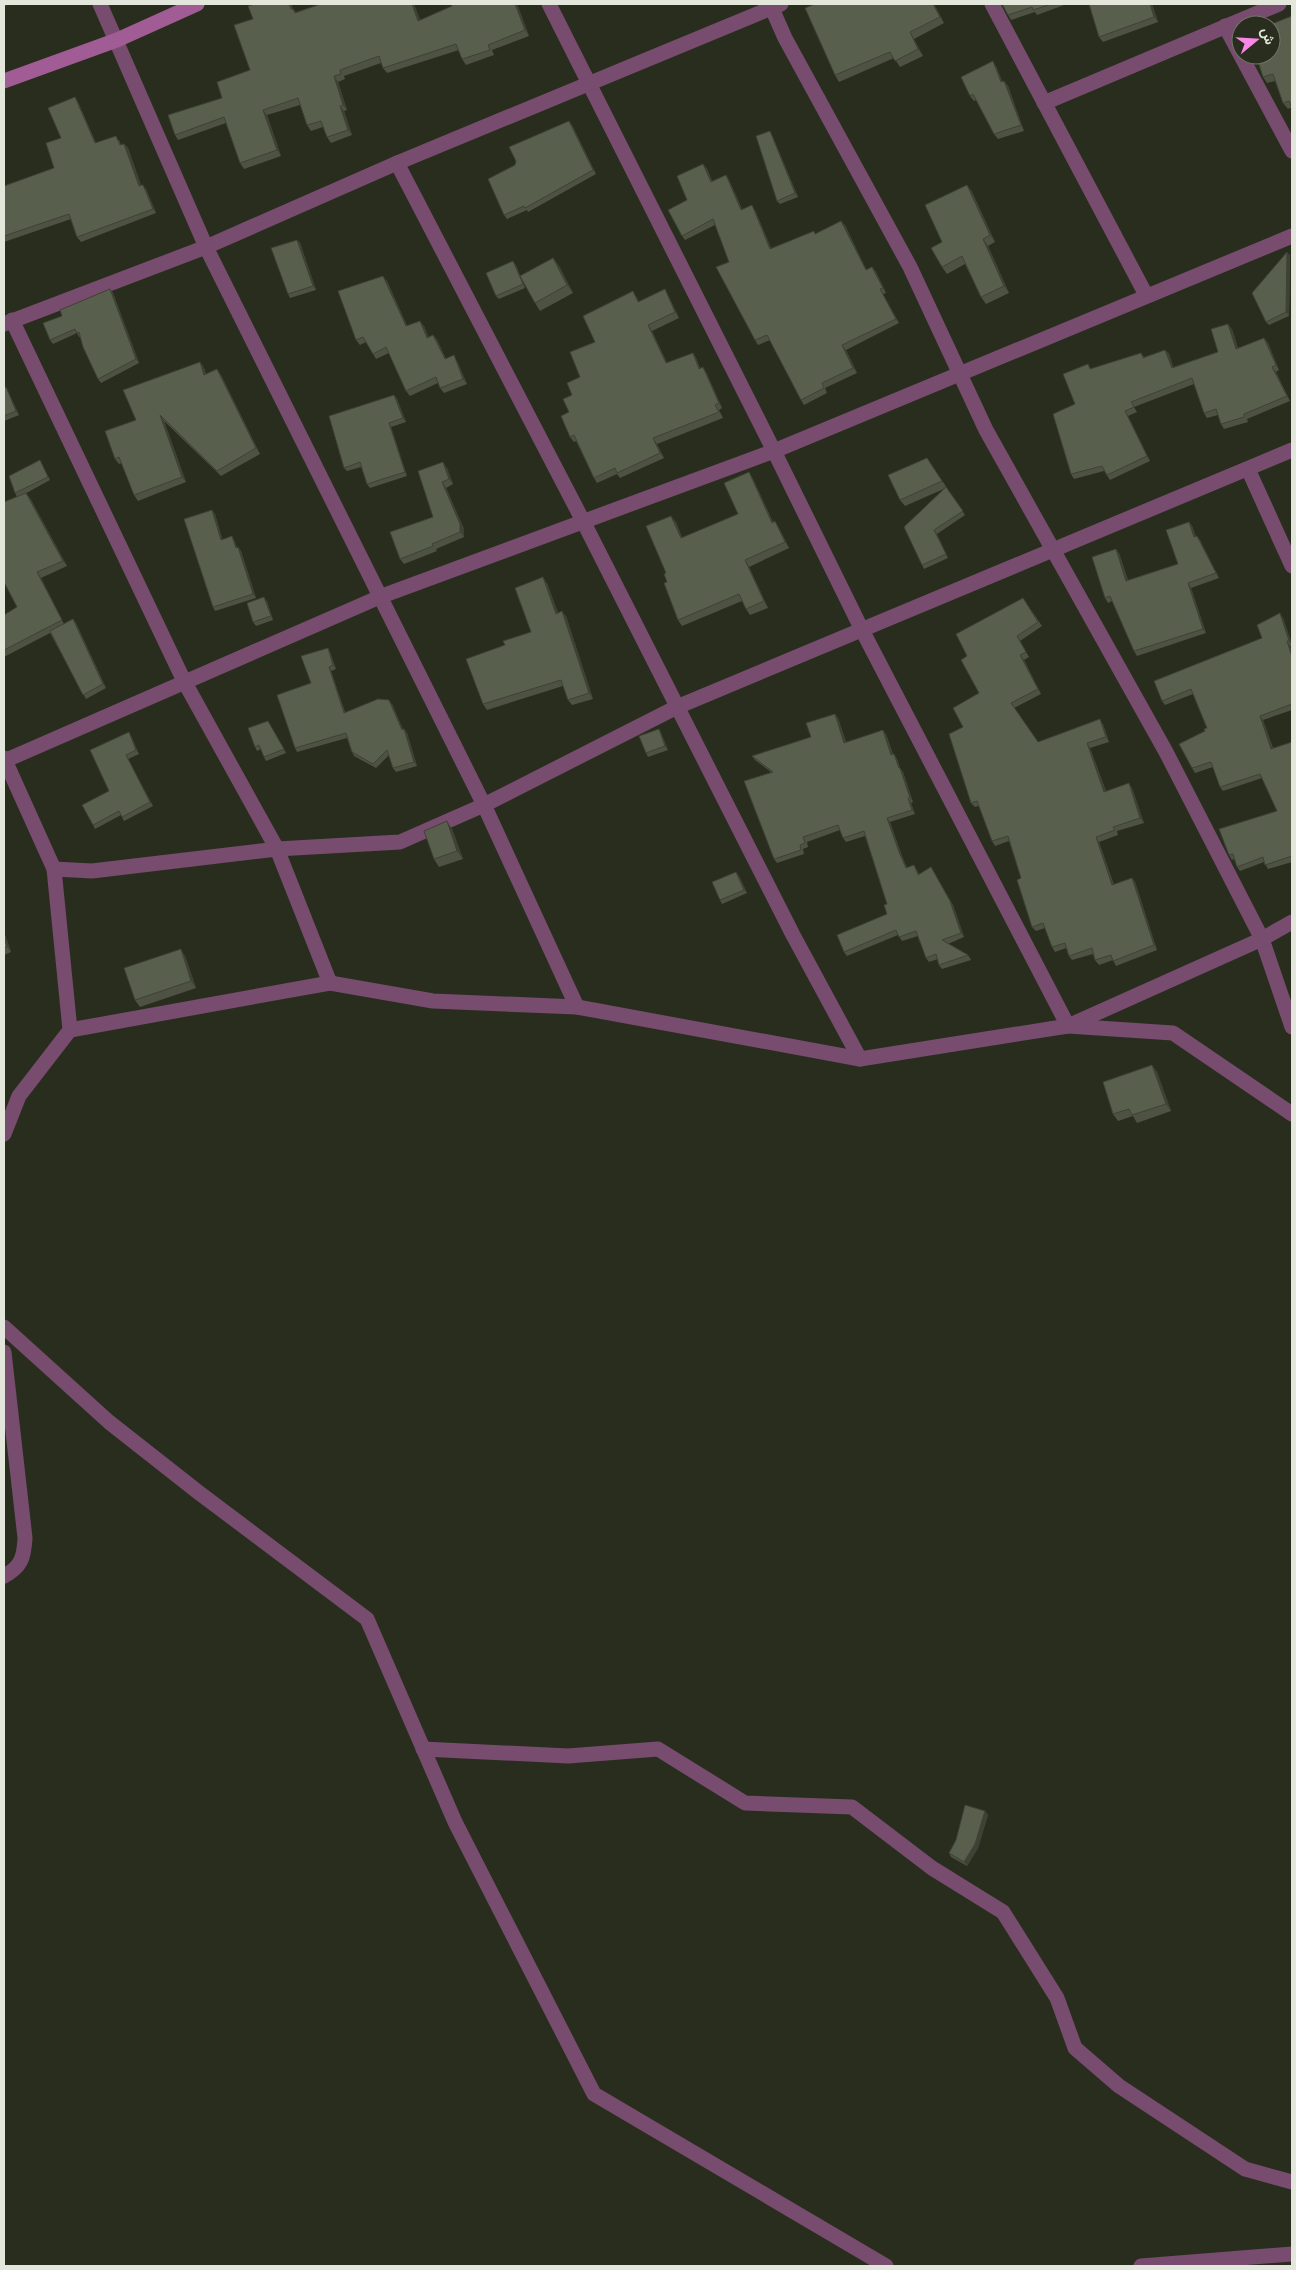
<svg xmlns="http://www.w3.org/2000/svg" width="1296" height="2270" viewBox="0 0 1296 2270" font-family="Spectral,Vazirmatn,serif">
  <rect width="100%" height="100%" fill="#292d1d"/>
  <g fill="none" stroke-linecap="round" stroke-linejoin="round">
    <!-- street -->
    <g stroke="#774c6f" stroke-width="15">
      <path d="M100,4L206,247L484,805L577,1007"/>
      <path d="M549,4L774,451L862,630L1068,1026L1173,1033L1292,1114"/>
      <path d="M770,4L785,38L910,267L986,430L1166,752L1262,939L1292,1027"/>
      <path d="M992,4L1146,295"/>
      <path d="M1225,26L1292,151"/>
      <path d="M1044,103L1279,4"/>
      <path d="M397,163L583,521L793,935L860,1059"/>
      <path d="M12,320L184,681L277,849L330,983"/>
      <path d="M4,324L206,247L397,163L781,4"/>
      <path d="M1248,469L1292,566"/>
      <path d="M4,758L54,869L70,1030L19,1096L4,1134"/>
      <path d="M4,761L382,596L774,451L1292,236"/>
      <path d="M54,869L92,871L277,849L400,842L484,805L677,707L1292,450"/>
      <path d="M70,1030L330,983L433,1001L577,1007L860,1059L1068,1026L1262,939L1292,922"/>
      <path d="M4,1327L109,1422L198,1492L367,1619L455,1822L594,2094L886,2266"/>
      <path d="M4,1352L25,1538C24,1558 21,1567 4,1576"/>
      <path d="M423,1749L568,1756L658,1749L745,1803L852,1807L932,1868L1003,1912L1057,1998L1075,2048L1119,2086L1245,2169L1292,2182"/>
      <path d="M1141,2266L1292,2254"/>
    </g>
    <!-- secondary -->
    <path stroke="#a15c95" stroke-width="15" d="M4,81L117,40L197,4"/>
  </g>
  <!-- wall -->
  <g fill="#4d5242">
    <path d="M4,4H11L4,6Z"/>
    <path d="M291,4L293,9L296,12L321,4H414L420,20L517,4L529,36L492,50L494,55L466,65L462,59L459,50L387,73L383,68L381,63L344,76L345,79L338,82L347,110L344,111L352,135L331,143L327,137L323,127L311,131L307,125L300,105L267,115L281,156L244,169L240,163L226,123L178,140L175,135L222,98L250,70L253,19Z"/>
    <path d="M815,4H934L944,23L914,39L923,56L900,67L894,58L839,82L835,75Z"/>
    <path d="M1002,4H1067L1037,15L1035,12L1011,20L1008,15Z"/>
    <path d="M1152,4L1158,22L1103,42L1099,37Z"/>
    <path d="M1271,55L1292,107L1288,109L1283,103L1275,81L1267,83L1263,77Z"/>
    <path d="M996,66L1002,81H1004L1008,86L1024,131L998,139L994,134L976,100L974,101L970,96Z"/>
    <path d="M75,97L78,102L96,143L119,140L121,145L124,144L128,148L141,185L146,189L156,213L81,242L77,237L71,219L4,242V186L54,168L61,138Z"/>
    <path d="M572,125L596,174L528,212L527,210L507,219L504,215L515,165Z"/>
    <path d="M772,135L798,197L780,204L777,201Z"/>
    <path d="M703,164L707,169L712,181L726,175L729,180L742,209L755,210L771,248L845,225L866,270L872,267L876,272L886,293L883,294L899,323L846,350L857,373L825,388L827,393L804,405L801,400L770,340L758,345L755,340L729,262L715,225L685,240L682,236L687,200Z"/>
    <path d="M967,185L972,192L995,242L988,246L1009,293L986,304L981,297L965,264L947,274L942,267V242Z"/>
    <path d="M297,240L300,243L316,290L290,298L288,294Z"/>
    <path d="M1287,252L1290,256L1289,316L1269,325L1266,322Z"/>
    <path d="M553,258L559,266L573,293L540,311L535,303L521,277L525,288L499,299L496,296L516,265L520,276Z"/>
    <path d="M387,281L407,326H424L428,337L433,335L437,340L446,359L457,361L467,384L444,393L440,388L438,383L410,396L406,391L389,353L376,359L366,342L360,345L356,340Z"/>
    <path d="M110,289L113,293L139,363L101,383L98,379L80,337H79L77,333L53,344L50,340L62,316Z"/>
    <path d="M665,289L668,295L679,318L652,331L667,363L693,353L696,358L700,368L706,372L722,408L719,410L723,418L657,444L664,458L620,478L617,474L597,483L594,478L576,441L574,442L570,437L569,412L572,395L595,342L636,296L639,302Z"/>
    <path d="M1232,329L1238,349L1264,338L1268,343L1279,370L1276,372L1290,401L1247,419L1248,422L1224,429L1221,424L1218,415L1207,418L1204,413L1194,384L1134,407L1137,412L1128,416L1150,461L1110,480L1104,471L1074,479L1071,474L1075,404L1088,364L1091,369L1141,353L1144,357L1165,350L1169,354L1173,367L1218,352Z"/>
    <path d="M200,362L204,368L206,374L221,375L260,454L221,476L164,421L186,482L138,501L134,495L122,463L119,464L115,459Z"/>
    <path d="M4,388L8,391L19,415L4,421Z"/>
    <path d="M394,395L397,399L406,422L391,427L407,476L370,488L367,484L361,467L347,471L344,468Z"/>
    <path d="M927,458L965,515L937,534L948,558L924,569L922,565L946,488L905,506L900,500Z"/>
    <path d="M40,460L50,480L21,496L26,493L30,498L67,566L41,578L64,624L73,619L76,623L106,688L86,699L50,633L4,657V615L17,607V497L15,493Z"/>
    <path d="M447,468L453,484L446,488L464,529V537L436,549L437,551L404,564L400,559L433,517L418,471Z"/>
    <path d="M749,472L753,479L773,522L779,528L789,548L749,567L768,608L750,615L746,609L742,601L682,626L678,620L667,582L666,573L676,522L682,538L738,514Z"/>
    <path d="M212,510L215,514L222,539L234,540L237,548L238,547L241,551L256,598L215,611L213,607Z"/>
    <path d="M1189,522L1192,526L1196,537L1200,540L1219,578L1191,588L1206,633L1137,656L1134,651L1112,601L1108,603L1105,598L1119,553L1128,580L1178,564Z"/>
    <path d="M547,583L558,613L566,616L593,699L572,705L568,700L563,686L487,710L483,704L505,645L531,632Z"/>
    <path d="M1023,598L1042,626L1020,641L1029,657L1024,660L1041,694L1014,708L1038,742L1103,724L1109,742L1090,748L1106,791L1132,788L1144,823L1117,831L1118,835L1099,842L1114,885L1132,878L1135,882L1157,950L1116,966L1113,960L1099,965L1095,960L1093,954L1072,960L1069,956L1066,948L1055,952L1052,947L1045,928L1036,931L1032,927L1021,878L1009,841L995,846L992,841L979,806L975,807L971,803L963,727L979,693L967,656Z"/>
    <path d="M267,601L273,620L256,626L253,622Z"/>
    <path d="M1283,618L1292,645L1290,646L1292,653V710L1263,720L1273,748L1292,742V862L1268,869L1264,862L1240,871L1237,867L1234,859L1232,860L1229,855L1277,811L1262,778L1223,791L1220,787L1213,767L1195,773L1192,768L1205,731L1207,728L1193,694L1165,705L1162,701L1262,638Z"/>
    <path d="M328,648L330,652L336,669L331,671L345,712L392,704L403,730L404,729L407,733L417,766L396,772L393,768L389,755L376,768L354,756L352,752L347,738L297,752L295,748L311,683Z"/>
    <path d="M838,718L846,742L886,734L893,754H894L897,759L900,768L903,772L913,802L911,803L915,814L890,822L902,856L907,868L914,865L919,874L931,867L934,872L953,905L964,937L948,944L968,955L971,960L942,969L939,965L938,959L929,962L926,958L918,936L902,941L898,935L847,956L844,952L887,914V904L865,836L846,842L843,838L840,830L807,842L808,847L803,849L804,854L777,863L774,859L771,772L755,760L752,756L811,737Z"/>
    <path d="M270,725L286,753L266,761L264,757L261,749L257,751L255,747Z"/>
    <path d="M659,729L661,733L668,750L648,757L646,753Z"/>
    <path d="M129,732L131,736L139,754L128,759L153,806L124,821L121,815L95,829L93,825L109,791Z"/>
    <path d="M452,829L463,859L439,867L434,859Z"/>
    <path d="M739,876L747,893L722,904L720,900Z"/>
    <path d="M4,932L11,952L4,955Z"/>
    <path d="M185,956L196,988L140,1007L135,1000Z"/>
    <path d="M1152,1065L1157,1072L1171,1111L1137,1123L1133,1116L1118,1121L1113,1114Z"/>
    <path d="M985,1811L988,1815L978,1848L967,1866L951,1857L949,1853Z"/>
  </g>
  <!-- shaded-wall -->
  <g fill="#3e4236">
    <path d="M289,4H291L295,15L291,9Z"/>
    <path d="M412,4H414L422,26L418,21Z"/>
    <path d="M515,4H517L529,36L525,30Z"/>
    <path d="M933,4H934L944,23L940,17Z"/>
    <path d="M1150,4H1152L1158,22L1154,17Z"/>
    <path d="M910,32L914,39L923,56L918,49Z"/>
    <path d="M993,61L996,66L1004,87L1001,82Z"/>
    <path d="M334,76L338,82L347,110L343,105Z"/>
    <path d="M1004,81L1008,86L1024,131L1021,125Z"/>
    <path d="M75,97L78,102L98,148L95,143Z"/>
    <path d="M340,106L344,111L352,135L348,130Z"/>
    <path d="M263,110L267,115L281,156L277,150Z"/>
    <path d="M569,121L572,125L596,174L593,170Z"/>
    <path d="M770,131L772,135L798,197L795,193Z"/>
    <path d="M124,144L128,148L143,191L139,186Z"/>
    <path d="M703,164L707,169L714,186L711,182Z"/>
    <path d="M726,175L729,180L744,214L741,210Z"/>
    <path d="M143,185L146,189L156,213L153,209Z"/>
    <path d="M967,185L972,192L995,242L990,235Z"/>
    <path d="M752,205L755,210L773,253L770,249Z"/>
    <path d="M841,221L845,225L869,275L866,270Z"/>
    <path d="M983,239L988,246L1009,293L1004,286Z"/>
    <path d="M297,240L300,243L316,290L313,286Z"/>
    <path d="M1287,252L1290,256L1289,316L1286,312Z"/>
    <path d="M553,258L559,266L573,293L567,285Z"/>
    <path d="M513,261L516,265L525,288L523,284Z"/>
    <path d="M872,267L876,272L886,293L883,288Z"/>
    <path d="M383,276L387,281L410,332L406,326Z"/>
    <path d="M110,289L113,293L139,363L136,359Z"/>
    <path d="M665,289L668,295L679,318L675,312Z"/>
    <path d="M880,289L883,294L899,323L896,319Z"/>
    <path d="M420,321L424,326L431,343L427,338Z"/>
    <path d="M1228,324L1232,329L1240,354L1236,349Z"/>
    <path d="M648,325L652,331L669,368L666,363Z"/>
    <path d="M433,335L437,340L448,364L445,359Z"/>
    <path d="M1264,338L1268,343L1279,370L1276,365Z"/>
    <path d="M842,345L846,350L857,373L853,368Z"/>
    <path d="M1165,350L1169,354L1175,372L1172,368Z"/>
    <path d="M693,353L696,358L702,374L699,369Z"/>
    <path d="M454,355L457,361L467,384L463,379Z"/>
    <path d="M200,362L204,368L208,381L204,375Z"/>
    <path d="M703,367L706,372L722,408L719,403Z"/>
    <path d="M1272,367L1276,372L1290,401L1287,396Z"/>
    <path d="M217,369L221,375L260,454L256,448Z"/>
    <path d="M6,387L8,391L19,415L16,411Z"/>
    <path d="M394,395L397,399L406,422L403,418Z"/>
    <path d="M1125,411L1128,416L1150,461L1147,456Z"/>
    <path d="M160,415L164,421L186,482L182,477Z"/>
    <path d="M389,423L391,427L407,476L405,472Z"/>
    <path d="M653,438L657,444L664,458L660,453Z"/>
    <path d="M443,462L447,468L453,484L449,479Z"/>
    <path d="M749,472L753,479L776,529L772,523Z"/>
    <path d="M442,482L446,488L464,529V537L460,532Z"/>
    <path d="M26,493L30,498L67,566L63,561Z"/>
    <path d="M212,510L215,514L224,544L221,540Z"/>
    <path d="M671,516L676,522L685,545L681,538Z"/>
    <path d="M775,521L779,528L789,548L785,542Z"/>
    <path d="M1189,522L1192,526L1198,541L1194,537Z"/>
    <path d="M934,530L937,534L948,558Z"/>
    <path d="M232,536L234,540L239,552L236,548Z"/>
    <path d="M1197,536L1200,540L1219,578L1216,573Z"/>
    <path d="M238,547L241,551L256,598L253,594Z"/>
    <path d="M1116,549L1119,553L1129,585L1126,581Z"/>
    <path d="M745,560L749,567L768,608L764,601Z"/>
    <path d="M37,572L41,578L65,626L62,620Z"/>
    <path d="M543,577L547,583L560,619L556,614Z"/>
    <path d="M1188,583L1191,588L1206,633L1203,629Z"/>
    <path d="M264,597L267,601L273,620L271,616Z"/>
    <path d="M562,611L566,616L593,699L589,693Z"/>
    <path d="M1280,613L1283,618L1292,645L1289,641Z"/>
    <path d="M73,619L76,623L106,688L103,684Z"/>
    <path d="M1287,641L1290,646L1292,653V657Z"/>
    <path d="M328,648L330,652L336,669L333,665Z"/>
    <path d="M1020,655L1024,660L1041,694L1038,689Z"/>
    <path d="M329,667L331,671L346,717L344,713Z"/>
    <path d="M389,700L392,704L405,734L402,730Z"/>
    <path d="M835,714L838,718L847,747L844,743Z"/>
    <path d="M1260,716L1263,720L1274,753L1271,749Z"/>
    <path d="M1100,719L1103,724L1109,742L1106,737Z"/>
    <path d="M404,729L407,733L417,766L414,762Z"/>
    <path d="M659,729L661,733L668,750L665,746Z"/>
    <path d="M883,730L886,734L894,759L891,755Z"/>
    <path d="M129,732L131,736L139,754L136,750Z"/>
    <path d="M1087,743L1090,748L1108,797L1104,792Z"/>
    <path d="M894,754L897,759L902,773L899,768Z"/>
    <path d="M126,755L128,759L153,806L150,802Z"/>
    <path d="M900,768L903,772L913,802L910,798Z"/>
    <path d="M1129,783L1132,788L1144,823L1140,818Z"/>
    <path d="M908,798L911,803L915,814L912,810Z"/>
    <path d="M887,818L890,822L902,856L909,873L906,868L899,852Z"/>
    <path d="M447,821L452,829L463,859L457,851Z"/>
    <path d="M1096,837L1099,842L1115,890L1112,885Z"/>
    <path d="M931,867L953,905L964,937L961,933Z"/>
    <path d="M736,872L739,876L747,893L744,890Z"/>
    <path d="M1132,878L1135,882L1157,950L1154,945Z"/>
    <path d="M4,932L11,952L7,947L4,937Z"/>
    <path d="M181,949L185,956L196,988L191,981Z"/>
    <path d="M1152,1065L1157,1072L1171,1111L1166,1104Z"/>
    <path d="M985,1811L988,1815L978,1848L967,1866L964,1862Z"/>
  </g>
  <!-- building -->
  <g fill="#595f4d" stroke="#3e4236">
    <path d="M255,4H289L291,9H293L295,13L321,4H412L418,21L452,6L451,4H515L525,30L488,45L490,50L462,59L456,44L383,68L379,56L340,70L341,74L334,76L343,105L340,106L348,130L327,137L321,121L307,125L298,98L263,110L277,150L240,163L224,117L175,135L168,115L222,98L217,82L250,70L234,25L253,19L248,6Z"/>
    <path d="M815,4H933L940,17L910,32L918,49L895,61L890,52L835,75L805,8Z"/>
    <path d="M1002,4H1051L1033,10L1032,7L1008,15Z"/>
    <path d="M1089,4H1150L1154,17L1099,37Z"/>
    <path d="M1292,16V108L1289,101L1283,103L1273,74L1263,77L1256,55H1271V25H1269Z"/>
    <path d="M993,61L1001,82L1004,81L1021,125L994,134L973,94L970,96L961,77Z"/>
    <path d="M75,97L95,143L116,136L120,145L124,144L139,186L143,185L153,209L77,237L69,214L4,236V186L54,168L46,143L61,138L48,108Z"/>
    <path d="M569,121L593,170L525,208L524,206L504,215L488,179L515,165L516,161L509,147Z"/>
    <path d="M770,131L795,193L777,201L756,136Z"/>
    <path d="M703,164L711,182L726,175L741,210L752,205L770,249L814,231L815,234L841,221L866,270L872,267L883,288L880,289L896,319L842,345L853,368L822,383L824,388L801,400L767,335L755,340L716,267L729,262L713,219L682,236L668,210L687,200L677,176Z"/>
    <path d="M967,185L990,235L983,239L1004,286L981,297L962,256L942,267L931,248L942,242L925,205Z"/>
    <path d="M297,240L313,286L288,294L271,248Z"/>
    <path d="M1287,252L1286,312L1266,322L1252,293Z"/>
    <path d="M553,258L567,285L535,303L520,276Z"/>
    <path d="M513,261L523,284L496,296L486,273Z"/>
    <path d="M383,276L406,326L420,321L427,338L433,335L445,359L454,355L463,379L440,388L436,377L406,391L386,347L373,354L363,337L356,340L338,291Z"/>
    <path d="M110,289L136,359L98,379L83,347L79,332L77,333L75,329L50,340L43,323L62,316L60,310Z"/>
    <path d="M665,289L675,312L648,325L666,363L693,353L699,369L703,367L719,403L715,405L719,412L653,438L660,453L617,473L615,468L594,478L574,435L570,437L561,416L569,412L563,399L572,395L567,383L580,377L570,352L595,342L583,316L633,291L638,302Z"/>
    <path d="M1228,324L1236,349L1264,338L1276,365L1272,367L1287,396L1244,414V417L1221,424L1216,409L1204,413L1192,378L1131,402L1134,407L1125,411L1147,456L1107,475L1102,466L1071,474L1053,414L1075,404L1063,374L1088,364L1090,369L1141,353L1143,358L1165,350L1172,368L1218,352L1211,329Z"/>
    <path d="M200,362L204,375L217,369L256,448L217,471L160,415L182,477L134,495L119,457L115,459L105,431L136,420L123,390Z"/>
    <path d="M6,387L16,411L4,416V388Z"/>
    <path d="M394,395L403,418L389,423L405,472L367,484L360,462L344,468L329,416Z"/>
    <path d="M927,458L942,481L900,500L888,475Z"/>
    <path d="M40,460L48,477L15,493L9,476Z"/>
    <path d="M443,462L449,479L442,482L460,524V532L432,544L433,546L400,559L390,532L433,517L418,471Z"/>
    <path d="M749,472L772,523L775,521L785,542L745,560L764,601L746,609L739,594L678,620L664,583L667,582L664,574L666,573L646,526L671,516L681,538L738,514L724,483Z"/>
    <path d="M946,487L963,511L934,530L946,554L922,565L904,527Z"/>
    <path d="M26,493L63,561L37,572L62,620L4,650V615L17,607L4,582V502Z"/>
    <path d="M212,510L221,540L232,536L236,548L238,547L253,594L213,607L184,519Z"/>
    <path d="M1189,522L1194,537L1197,536L1216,573L1188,583L1203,629L1134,651L1110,596L1105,598L1092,557L1116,549L1126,581L1178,564L1166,530Z"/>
    <path d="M543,577L556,614L562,611L589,693L568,700L561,680L483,704L466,659L505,645L503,641L531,632L515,588Z"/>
    <path d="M264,597L271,616L253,622L247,603Z"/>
    <path d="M1023,598L1038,622L1017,636L1026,652L1020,655L1038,689L1011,703L1038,742L1100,719L1106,737L1087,743L1104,792L1129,783L1140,818L1113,827L1115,830L1096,837L1112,885L1132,878L1154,945L1113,961L1111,955L1095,960L1092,948L1069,956L1065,943L1052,947L1043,923L1032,927L1017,880L1021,878L1008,836L992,841L977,801L971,803L949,734L963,727L953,708L979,693L961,660L967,656L956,634Z"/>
    <path d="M1280,613L1289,641H1287L1292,657V704L1260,716L1271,749L1292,742V858V856L1265,865L1263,857L1237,867L1233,854L1229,855L1219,829L1277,811L1260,774L1220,787L1211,762L1192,768L1179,744L1205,731L1204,729L1207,728L1191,689L1162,701L1154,681L1262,638L1257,625Z"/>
    <path d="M73,619L103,684L83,695L50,631Z"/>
    <path d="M328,648L333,665L329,667L344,713L378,699L389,700L402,730L404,729L414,762L393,768L387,750L373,764L352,752L346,733L295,748L277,695L311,683L301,656Z"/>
    <path d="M835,714L844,743L883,730L891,755L894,754L899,768H900L910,798H908L912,810L887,818L899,852L906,868L914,865L918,875L931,867L950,901L961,933L942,940L968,955L939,965L936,954L926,958L916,931L899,937L896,930L844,952L837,935L887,914L884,905L887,904L864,831L843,838L838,825L803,837L805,843L800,845L801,850L774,859L744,781L773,772L752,756L811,737L806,723Z"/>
    <path d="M268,721L284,749L264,757L259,745L255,747L248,728Z"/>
    <path d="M659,729L665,746L646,753L639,736Z"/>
    <path d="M129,732L136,750L126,755L150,802L122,817L119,811L93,825L82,805L109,791L90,750Z"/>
    <path d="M447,821L457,851L434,859L424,831Z"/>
    <path d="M736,872L744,890L720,900L712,882Z"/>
    <path d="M4,937L7,947L4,948Z"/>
    <path d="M181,949L191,981L135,1000L124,968Z"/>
    <path d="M1152,1065L1166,1104L1132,1115L1129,1109L1113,1114L1103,1082Z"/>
    <path d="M965,1805L985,1811L975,1844L964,1862L949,1853L956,1840Z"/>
  </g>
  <!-- border -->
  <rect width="1296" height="2270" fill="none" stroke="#e2e6db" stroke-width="10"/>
  <!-- north arrow -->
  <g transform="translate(1256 40) rotate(72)"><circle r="24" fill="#292d1d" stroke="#737769"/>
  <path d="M0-4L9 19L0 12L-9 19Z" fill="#fa87e7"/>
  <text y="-8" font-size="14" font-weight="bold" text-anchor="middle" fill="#e2e6db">ش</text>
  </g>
</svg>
